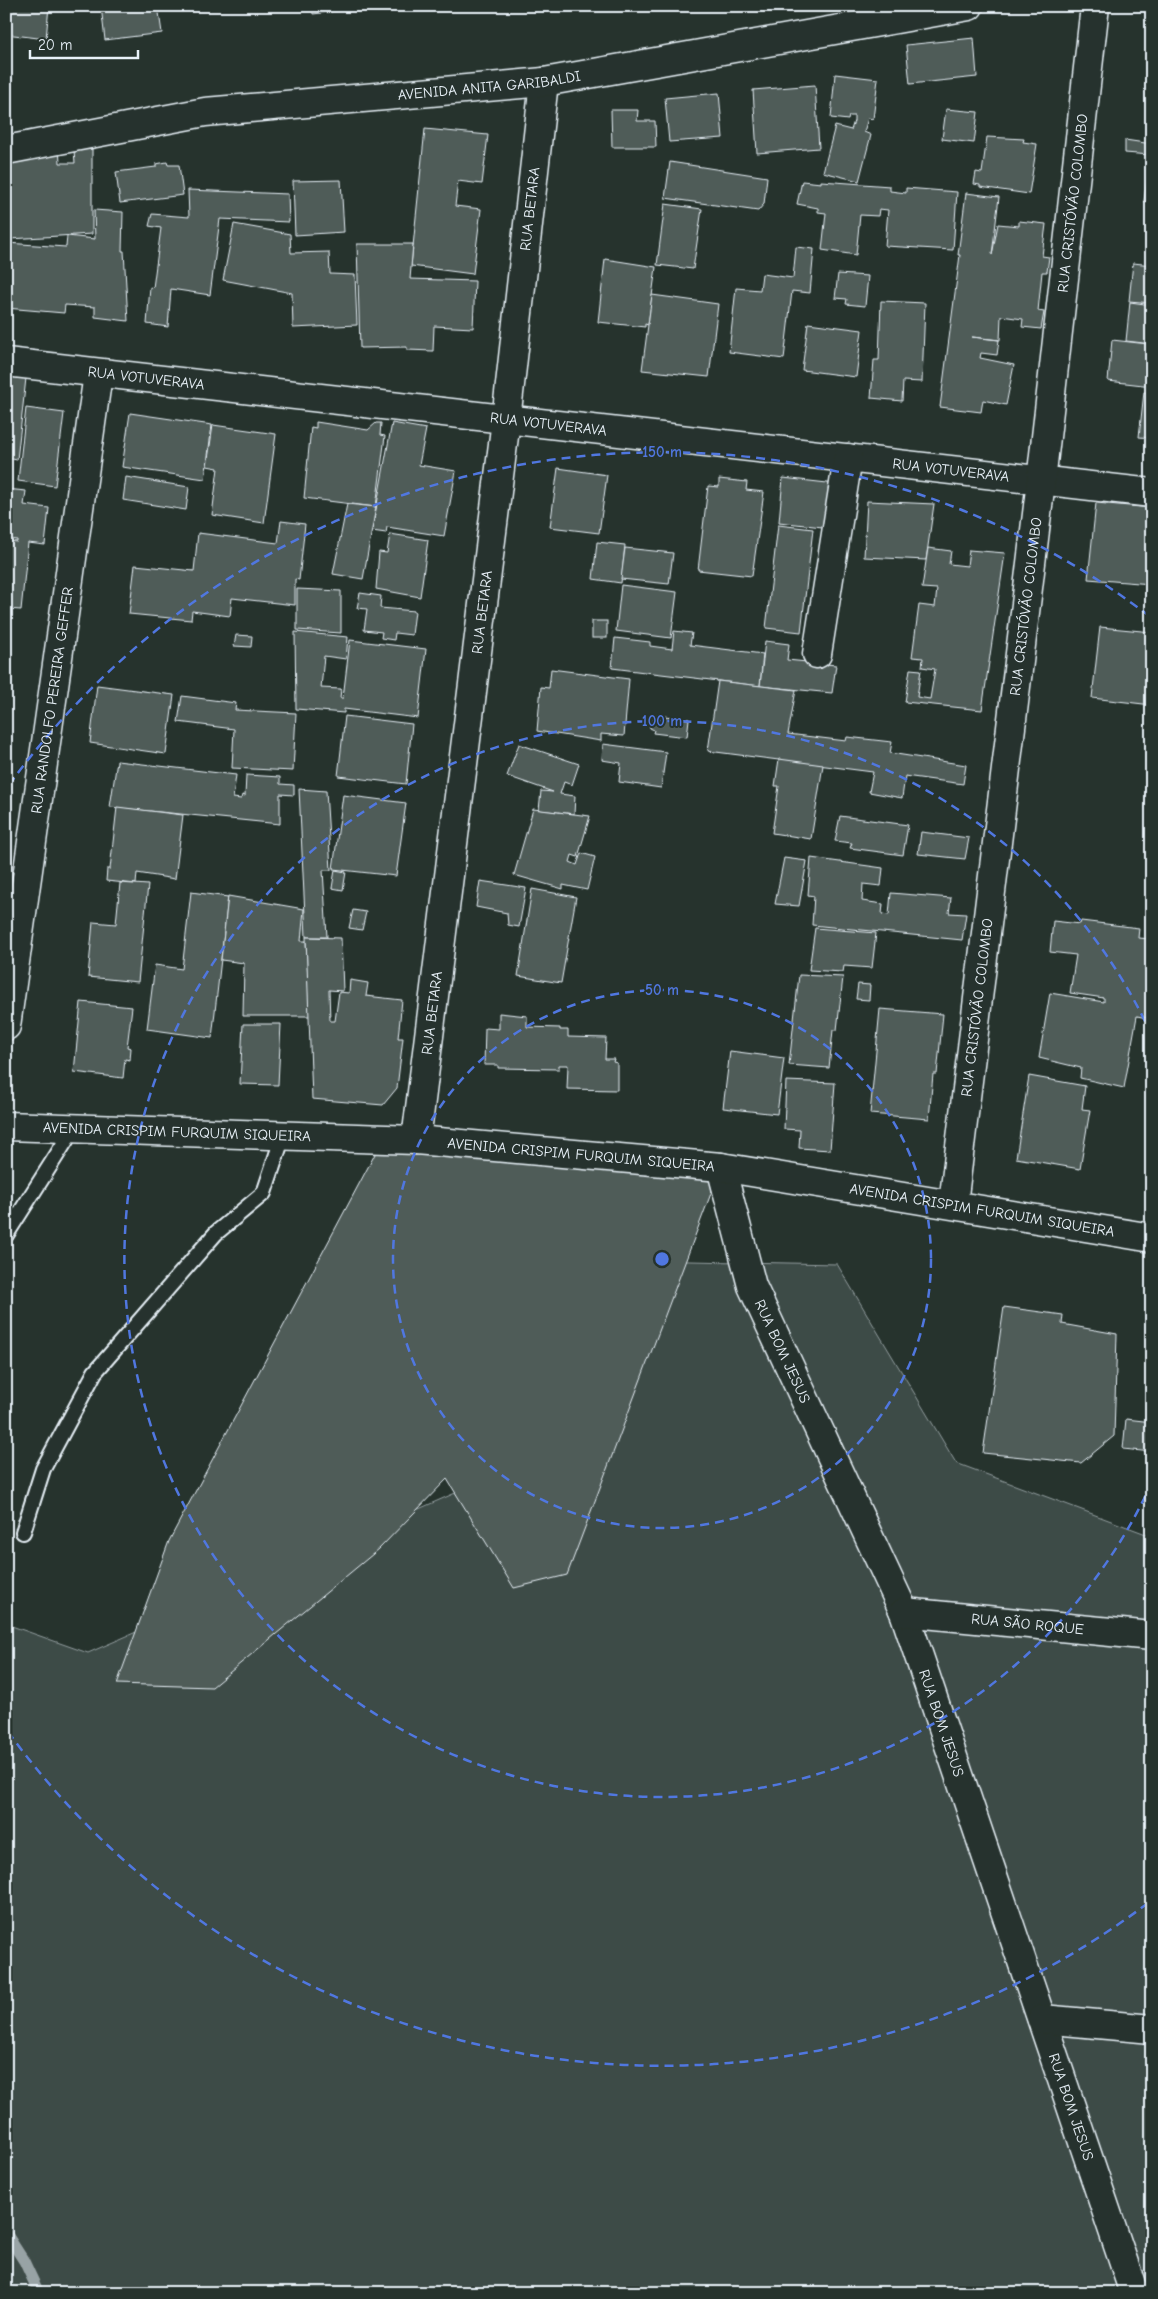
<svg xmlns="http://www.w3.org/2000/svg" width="1158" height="2299" viewBox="0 0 1158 2299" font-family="'Comic Neue',sans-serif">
  <rect width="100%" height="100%" fill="#26332d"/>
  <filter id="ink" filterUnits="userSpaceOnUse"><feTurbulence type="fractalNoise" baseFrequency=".02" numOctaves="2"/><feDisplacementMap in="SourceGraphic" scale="10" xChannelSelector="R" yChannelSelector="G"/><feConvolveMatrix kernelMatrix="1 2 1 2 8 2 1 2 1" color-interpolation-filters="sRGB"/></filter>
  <g filter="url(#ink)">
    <!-- green -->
    <path fill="#3e4b47" stroke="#939ea0" d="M640,1260L837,1264L956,1463L1146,1534L1152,1533V2293H6V1624L88,1653L499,1474Z"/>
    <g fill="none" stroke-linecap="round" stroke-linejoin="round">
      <!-- stream -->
      <path stroke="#98a3a5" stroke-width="11" d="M6,2233L24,2261L39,2293"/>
    </g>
    <!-- building -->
    <g fill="#505c59" stroke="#e8f1f8">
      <path d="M6,6H49L46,39L6,34Z"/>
      <path d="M101,6H158L162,33L105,40Z"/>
      <path d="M312,6H352L353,9L313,14Z"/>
      <path d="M974,38L977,77L910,84L906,45Z"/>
      <path d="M835,74L878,79L873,119L868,118L864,132L871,135L859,181L823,172L835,126L851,130L854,121V116H849L848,120L831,118Z"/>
      <path d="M815,85L819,148L757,153L753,90Z"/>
      <path d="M719,93L723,138L669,142L665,98Z"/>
      <path d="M946,109L978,112L974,143L942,139Z"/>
      <path d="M611,110H638L637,121H655L656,147H612Z"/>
      <path d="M425,129L488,135L482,184L458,181L455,206L481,209L473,274L411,266Z"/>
      <path d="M987,137L1024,139L1023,142L1037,144L1029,194L980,187V185L974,184L976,172L982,173Z"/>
      <path d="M1125,140L1152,144V203L1144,201L1150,155L1125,153Z"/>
      <path d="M59,146L60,163H75L74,150L92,149V234L10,239L6,161Z"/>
      <path d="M167,162L168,165H179L183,195L120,203L116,172L156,167V164Z"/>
      <path d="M670,162L767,177L764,204L758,211L665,198Z"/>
      <path d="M341,180L344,232L295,235L293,181Z"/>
      <path d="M802,181L821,183V181L890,186V191L906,193V188L957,192L953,250L885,246L888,210L879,209L878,216L860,215L856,255L822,250L826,213L818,212V208L797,204Z"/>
      <path d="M188,190L288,194L289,222L220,219L210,295L171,289L168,327L147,324L150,287L153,288L161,228L149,226L152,214L189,217Z"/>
      <path d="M966,193L999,197L992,255L998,224L1019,226V221L1046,224L1042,256L1049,257L1047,272H1042L1038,311L1044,312L1041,329L1022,327L1023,319L1001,316L1000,340L972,337L999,340L997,355L981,353L980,358L1014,365L1006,405L983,400L981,412L940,407L960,255H958Z"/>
      <path d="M665,204L702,209L693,269L657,265Z"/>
      <path d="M94,210L123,212L122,251H124L128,321L95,317V307L65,305L64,313L6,308V243L66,247L67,236L95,239Z"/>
      <path d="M234,224L290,234L291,253L329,252L330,274L355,275L357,325L293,328L292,293L223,280Z"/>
      <path d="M357,244H413L410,279L475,281L473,328L434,326L433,351L407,350V347L360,348Z"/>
      <path d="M796,247L814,249L810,293L792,291L784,359L729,352L736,288L760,290L762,274L793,278Z"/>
      <path d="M605,259L656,267L648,325L645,324V327L598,322Z"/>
      <path d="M1133,263L1152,265V303L1129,301Z"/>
      <path d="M838,274L868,276L865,306L846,304L847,299L835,298Z"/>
      <path d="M652,295L718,304L709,377L642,370Z"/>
      <path d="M881,301L925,303L922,382L903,381L902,401L871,398L874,360H879Z"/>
      <path d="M1130,302L1152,305V344L1126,341Z"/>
      <path d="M808,323L862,330L856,377L802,370Z"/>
      <path d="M1112,340L1148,344V347H1152V386L1108,381Z"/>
      <path d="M6,376L26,378L17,460L7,458L6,461Z"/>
      <path d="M1144,392L1152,393V438L1139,437Z"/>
      <path d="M26,408L64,413L55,486L18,481Z"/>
      <path d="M130,413L212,425L205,479L122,467Z"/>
      <path d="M316,422L368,430L376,423H381L380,435L385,436L376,507L304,498L311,427L316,428Z"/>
      <path d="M392,423L426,429L419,465L456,471L444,536L387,527L386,533L372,531Z"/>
      <path d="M213,425L276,434L264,523L212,515L218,468L207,466Z"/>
      <path d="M558,468L607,475L599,533L550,527Z"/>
      <path d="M126,477L189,487L186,510L123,500Z"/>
      <path d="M783,478L836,484L831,528L779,522Z"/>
      <path d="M719,479L747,482L746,490L764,492L752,576L698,570L708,486L719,487Z"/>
      <path d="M6,489L26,491L24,505L49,508L45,545L28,543L21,610L6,609V541L17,542V540L6,539Z"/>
      <path d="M867,501L934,504L926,560L864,557Z"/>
      <path d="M1096,503L1152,508V584L1088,579Z"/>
      <path d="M347,504L376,507L363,579L333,574Z"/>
      <path d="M281,521L305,524L299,580L295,579V605L232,598L230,616L192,611L191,620L129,614L135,565L194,571L198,533L278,543Z"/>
      <path d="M778,525L813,529L801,632L766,628Z"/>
      <path d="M390,534L428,540L420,597L376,589L379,552L387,553Z"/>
      <path d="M597,542L625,545L621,583L593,579Z"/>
      <path d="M625,548L673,553L669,584L621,579Z"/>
      <path d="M928,548L951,551L949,564L967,566L969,550L1005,553L982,710L905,702L910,669L921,670L917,697L930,699L935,669L922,667L923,658L912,657L919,605L935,607L937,589L922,588Z"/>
      <path d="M621,585L677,592L671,638L616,631Z"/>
      <path d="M297,589L341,591V633L297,630Z"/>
      <path d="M360,593L381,596L380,608L415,611L412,635L395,633L394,640L381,638L382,632L364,630L367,609L357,608Z"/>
      <rect x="592" y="621" width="15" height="17"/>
      <path d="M1100,627L1152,632V705L1092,698Z"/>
      <path d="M674,631L692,633L690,645L763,654L760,686L612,668L615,638L650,642V646L672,649Z"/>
      <path d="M295,632L348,637L346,659L324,656L321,688L341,689L340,698H343L350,640L426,649L418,718L344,709V713L296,709Z"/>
      <path d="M236,635L252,636L251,647L234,646Z"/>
      <path d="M765,641L789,644L787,660L836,665L832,693L760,686Z"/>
      <path d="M551,669L629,679L624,736L601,734V741L537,731L541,687L549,688Z"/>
      <path d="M718,681L796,690L788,734L846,741L847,737L892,742L890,753L966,765L963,784L905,776L902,798L869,792L873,772L708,751Z"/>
      <path d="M97,685L174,695L166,754L90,743Z"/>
      <path d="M182,696L236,703L235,710L296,713L293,771L232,768L234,729L178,722Z"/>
      <path d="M656,715L689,719L687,737L653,733L654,730L650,728L649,723L656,718Z"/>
      <path d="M345,716L412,724L406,784L338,776Z"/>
      <path d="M519,744L579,764L572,785L564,782L560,794L575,796L574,814L539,810L541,791L553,792L507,776Z"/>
      <path d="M603,744L666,752L661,788L619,782L621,763L602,760Z"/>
      <path d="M779,759L823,765L811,839L772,833L779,786H775Z"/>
      <path d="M117,761L236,775L233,798L241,799L242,795L245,796L246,775L280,777V784L294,785V795L280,794V824L110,807Z"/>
      <path d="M299,789L326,791L331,870H323L327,937H306Z"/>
      <path d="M343,795L406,803L396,876L333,869Z"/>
      <path d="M117,807L183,815L175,879L137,873L136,884L106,881L107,869H110Z"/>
      <path d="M533,809L590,816L578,857L572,855L570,862L577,865L581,853L595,857L587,890L563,885V889L514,875Z"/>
      <path d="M840,816L908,825L903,855L850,848L852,843L835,841Z"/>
      <path d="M921,832L969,838L965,859L918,854Z"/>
      <path d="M784,858L807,861L799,906L775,904Z"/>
      <path d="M811,858L883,868L881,886L863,884L862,901L883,904L882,914L889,915L891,893L951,898L949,913L966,914L962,940L812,925L814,896L808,895Z"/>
      <path d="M335,870L346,872L343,890L332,888Z"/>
      <path d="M480,881L526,888L519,927L508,925L507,913L476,907Z"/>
      <path d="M120,883L148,885L138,982L88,977L93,922L116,924Z"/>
      <path d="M532,889L576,897L561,983L518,976Z"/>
      <path d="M191,892L228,897L212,1038L147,1029L155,965L182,969Z"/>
      <path d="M228,896L304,909L301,941H306L310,1016H243L244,963L221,960Z"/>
      <path d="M353,910L366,912L362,930L349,928Z"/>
      <path d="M1053,921L1080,924L1081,921L1139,928L1138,938L1152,939V1019L1137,1016L1124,1088L1080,1078L1081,1068L1039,1058L1050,993L1104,1002V998L1070,993L1076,955L1050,952Z"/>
      <path d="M815,928L876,933L872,968L844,966L843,972L809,970Z"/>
      <path d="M306,937L341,938L343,991L329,990L330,1021H335L339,992L349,993L350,980L368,983L366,996L402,1000L398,1038H403L397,1088L383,1105L312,1099Z"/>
      <path d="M799,975L843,977L837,1030H833L829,1068L789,1065Z"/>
      <path d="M858,984L870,985L869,1000L856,999Z"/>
      <path d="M81,1002L132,1007L127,1047L131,1048L130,1060L125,1059L123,1078L74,1072Z"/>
      <path d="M880,1009L943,1014L937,1074H933L929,1119L870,1114Z"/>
      <path d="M499,1013L527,1016V1027L560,1028V1030H568V1037L606,1038L605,1059H614L613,1062L617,1063V1090L567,1089L568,1065H559V1069L498,1068V1065H484L485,1028L499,1029Z"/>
      <path d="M243,1024H281L278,1085L240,1084Z"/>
      <path d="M730,1051L784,1058L777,1114L723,1108Z"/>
      <path d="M1029,1076L1085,1086L1082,1109L1090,1110L1080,1169L1016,1158Z"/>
      <path d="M786,1081L835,1083L830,1150L799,1148L800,1130L784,1129Z"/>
      <path d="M383,1139L721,1167L567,1575L514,1588L447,1479L379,1549L212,1687L117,1684L169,1541Z"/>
      <path d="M1004,1307L1063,1315L1062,1324L1117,1334L1114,1436L1081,1463L983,1453Z"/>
      <path d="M1126,1419L1152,1422V1452L1123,1449Z"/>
    </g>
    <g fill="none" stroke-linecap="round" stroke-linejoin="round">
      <!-- lane casing -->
      <g stroke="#e8f1f8" stroke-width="18">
        <g id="lane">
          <path d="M6,1235L74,1128"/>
          <path d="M23,1532L43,1469L95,1372L216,1233L264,1193L283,1136"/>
        </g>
      </g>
      <!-- street casing -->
      <g stroke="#e8f1f8" stroke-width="31">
        <g id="street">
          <path id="s1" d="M6,362L1152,493"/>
          <path d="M817,654L848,458"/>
          <path id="s2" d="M6,1026L98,374"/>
          <path id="s3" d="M416,1140L506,420L544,82"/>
          <path id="s4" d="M721,1167L752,1286L904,1612L1134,2293"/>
          <path id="s5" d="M953,1204L1041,481L1095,6"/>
          <path id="s6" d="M904,1612L1152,1636"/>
          <path d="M1042,2019L1152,2029"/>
        </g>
      </g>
      <!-- secondary casing -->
      <g stroke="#e8f1f8" stroke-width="31">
        <g id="secondary">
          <path id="s7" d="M6,150L205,112L544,82L969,6"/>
          <path id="s8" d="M6,1126L416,1140L721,1167L1152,1238"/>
        </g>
      </g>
      <!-- lane -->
      <use href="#lane" stroke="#26332d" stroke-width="14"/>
      <!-- street -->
      <use href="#street" stroke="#26332d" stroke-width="28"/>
      <!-- secondary -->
      <use href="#secondary" stroke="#26332d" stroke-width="28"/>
    </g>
  </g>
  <!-- distance rings -->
  <g fill="none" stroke="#5077e0" stroke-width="2.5" stroke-dasharray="9 6">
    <circle cx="662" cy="1259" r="269"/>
    <path d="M1152 1482A538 538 0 1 1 1152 1036"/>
    <path d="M1148 1903A807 807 0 0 1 9 1733M9 785A807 807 0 0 1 1148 615"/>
  </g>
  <g text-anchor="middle" stroke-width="4" stroke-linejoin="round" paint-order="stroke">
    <!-- street labels -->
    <g font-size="15" fill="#e8f1f8" stroke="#26332d">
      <text dy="5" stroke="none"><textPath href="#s7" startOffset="488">AVENIDA ANITA GARIBALDI</textPath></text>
      <text dy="5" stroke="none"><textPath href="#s5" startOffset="1008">RUA CRISTÓVÃO COLOMBO</textPath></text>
      <text dy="5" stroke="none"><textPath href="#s3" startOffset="938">RUA BETARA</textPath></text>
      <text dy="5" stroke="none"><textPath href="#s1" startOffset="141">RUA VOTUVERAVA</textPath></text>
      <text dy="5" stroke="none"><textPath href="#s1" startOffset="546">RUA VOTUVERAVA</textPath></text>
      <text dy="5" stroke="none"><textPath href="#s1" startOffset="951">RUA VOTUVERAVA</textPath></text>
      <text dy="5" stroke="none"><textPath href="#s5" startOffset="602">RUA CRISTÓVÃO COLOMBO</textPath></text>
      <text dy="5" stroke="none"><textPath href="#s3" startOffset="532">RUA BETARA</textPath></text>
      <text dy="5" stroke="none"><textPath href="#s2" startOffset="329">RUA RANDOLFO PEREIRA GEFFER</textPath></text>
      <text dy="5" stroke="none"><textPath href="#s5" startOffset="198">RUA CRISTÓVÃO COLOMBO</textPath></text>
      <text dy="5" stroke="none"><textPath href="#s3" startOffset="128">RUA BETARA</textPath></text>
      <text dy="5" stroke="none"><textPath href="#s8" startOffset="171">AVENIDA CRISPIM FURQUIM SIQUEIRA</textPath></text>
      <text dy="5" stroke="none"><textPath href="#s8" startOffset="576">AVENIDA CRISPIM FURQUIM SIQUEIRA</textPath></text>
      <text dy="5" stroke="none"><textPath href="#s8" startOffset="981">AVENIDA CRISPIM FURQUIM SIQUEIRA</textPath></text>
      <text dy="5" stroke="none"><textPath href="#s4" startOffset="195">RUA BOM JESUS</textPath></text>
      <text dy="5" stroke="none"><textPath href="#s6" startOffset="124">RUA SÃO ROQUE</textPath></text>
      <text dy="5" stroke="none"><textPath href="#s4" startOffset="600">RUA BOM JESUS</textPath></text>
      <text dy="5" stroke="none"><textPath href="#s4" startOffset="1005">RUA BOM JESUS</textPath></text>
    </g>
  </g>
  <circle cx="662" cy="1259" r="8" fill="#5077e0" stroke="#26332d" stroke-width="2.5"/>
  <g font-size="15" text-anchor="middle" font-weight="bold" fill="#5077e0" stroke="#26332d" stroke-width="4" stroke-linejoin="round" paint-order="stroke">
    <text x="662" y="457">150 m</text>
    <text x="662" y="726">100 m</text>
    <text x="662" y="995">50 m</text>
  </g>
  <!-- margin -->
  <rect width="1158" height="2299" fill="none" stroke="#26332d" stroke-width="25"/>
  <rect x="12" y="12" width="1133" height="2274" fill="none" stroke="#e8f1f8" stroke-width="2" filter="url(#ink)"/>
  <!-- scale -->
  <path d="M30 50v8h108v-8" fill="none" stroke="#e8f1f8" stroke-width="2.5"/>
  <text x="38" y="50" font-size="15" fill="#e8f1f8" stroke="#26332d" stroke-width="4" paint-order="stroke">20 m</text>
</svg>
